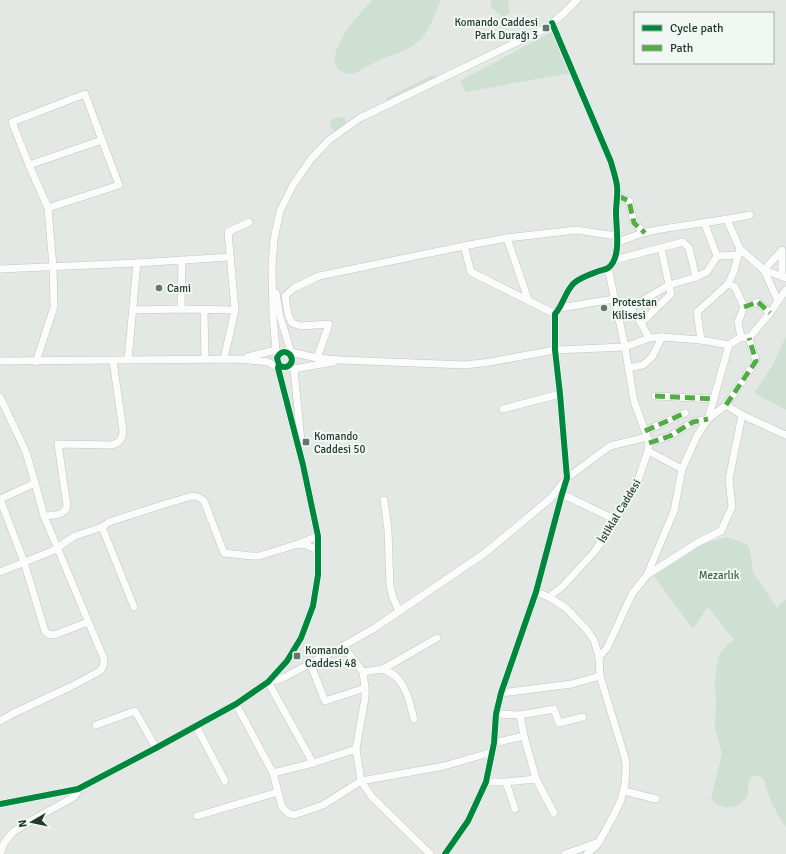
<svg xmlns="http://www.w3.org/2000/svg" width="786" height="854" viewBox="0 0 786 854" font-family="Signika,sans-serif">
  <rect width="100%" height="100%" fill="#e3e8e5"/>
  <!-- green -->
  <g fill="#cee0d1">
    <path d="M373,0H441C435,13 431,27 422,38C411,50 397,53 382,59C377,62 371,64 366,67C361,69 357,73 352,74C347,74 342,72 338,69C324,52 361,11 373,0Z"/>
    <path d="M491,0H508L510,13L503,17L491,7Z"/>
    <path d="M555,30L576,72L466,92L460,81Z"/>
    <path d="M432,75L436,76L437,79L386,102V99L387,97H389Z"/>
    <path d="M342,117L345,119L346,124L343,128L335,131L330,127L331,121L334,118Z"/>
    <path d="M786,336V410L754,393L773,365Z"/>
    <path d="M727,537L747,544L750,549L753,572L777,608L786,599V827C778,816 771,803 767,790C765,786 765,780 762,778C758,774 753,776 750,779C747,785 749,789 748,795C747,797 744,800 742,802C732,811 719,808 711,799L722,753L715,728L716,699L715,686L716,671L718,659L721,652L727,645L734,640L708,607L694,627L692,628L654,576L703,544Z"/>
  </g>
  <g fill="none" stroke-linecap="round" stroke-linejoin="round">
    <!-- minor casing -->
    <g stroke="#c0c5c2" stroke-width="8">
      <g id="minor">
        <path d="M29,165L102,140"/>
        <path d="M618,196L629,201L634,223L645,233"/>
        <path d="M727,220L740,249L764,270L778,301"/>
        <path d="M704,222L717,256"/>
        <path d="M507,238L528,299"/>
        <path d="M617,242C627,239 636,235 646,232C681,225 716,222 750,215"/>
        <path d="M464,246L471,272L555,314"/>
        <path d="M614,260L683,242L689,248L696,277"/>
        <path d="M0,269L137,263L230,257"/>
        <path d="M782,276V250L764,270L786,278"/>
        <path d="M728,284L735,287L744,307L738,322L741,337"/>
        <path d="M276,293L280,316L291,352"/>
        <path d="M744,307L758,302L770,313"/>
        <path d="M560,308L614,299"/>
        <path d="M630,308L641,323L649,338"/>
        <path d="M181,309L182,260"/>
        <path d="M133,310L181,309L235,310"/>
        <path d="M204,310L205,359"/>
        <path d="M618,315L669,285L696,277L707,272L717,256L738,255"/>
        <path d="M641,323L671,294L661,248"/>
        <path d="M701,340L697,312L728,284L734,271L738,255L740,249"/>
        <path d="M291,352L317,358L340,360L465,365L490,362L555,350L625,347L649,338L662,337L701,340L729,345"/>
        <path d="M280,354L276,350L273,317L272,267L274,239L280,211L293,185L311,159L329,140L360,118L546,28L563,14L577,0"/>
        <path d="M247,357L276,350"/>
        <path d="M317,358L329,324L301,326L292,323L288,315L285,296L294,288L319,276L464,246L507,238L576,230L617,236"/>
        <path d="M224,359L235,310L228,232L249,222"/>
        <path d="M128,360L137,263"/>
        <path d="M0,361L240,359L268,362L278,368"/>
        <path d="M36,362L54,307L53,267L48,208L29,165L12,122L85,94L102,140L119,185L48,208"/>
        <path d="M290,365L294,369L301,441"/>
        <path d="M628,368L643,365L652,357L662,337"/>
        <path d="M294,369L333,362"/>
        <path d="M655,396L714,399"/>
        <path d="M0,397L26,452L35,483"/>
        <path d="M726,405L756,361L749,338"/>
        <path d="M503,409L560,394"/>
        <path d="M645,431L685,413"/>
        <path d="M649,443L670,436L693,422L708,419L726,405L742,415L786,435"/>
        <path d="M648,451L682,469"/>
        <path d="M562,494L616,520"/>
        <path d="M0,499L35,483L44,516L104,659C104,664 103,668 100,671L70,687L14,713L0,721"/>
        <path d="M0,499L24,562L45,631L48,634L54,635L88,622"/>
        <path d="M384,500L388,530L390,586L393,598L399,611"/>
        <path d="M44,516C53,515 65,516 67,506L58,444L111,445C118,444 123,439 123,431L113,361"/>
        <path d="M102,527L134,607"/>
        <path d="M298,544L306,545L318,550"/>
        <path d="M0,572L52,551L75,536L102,527L109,522L162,505L192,496C197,496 200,497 204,501L224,553L252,556H259L298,544L318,536"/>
        <path d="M647,575L674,511L682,469L697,436L708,419L729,345L741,337L749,338L770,313L778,301L786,290"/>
        <path d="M536,592L549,597L566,608L586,629L594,640L599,657L600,676L625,758L626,767L625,784L621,800L615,813L599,842L596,846L587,854"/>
        <path d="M549,597L563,586L595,551L616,520L638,480L648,451L649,443L647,437L634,401L625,347L608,268"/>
        <path d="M343,646L363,672L365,688V698L356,749L361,781L372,797L430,854"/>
        <path d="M599,657L607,648L632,594L647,575L697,543L721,531L732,507L729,479L742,415"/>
        <path d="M310,663L325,701L365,688"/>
        <path d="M383,669C387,671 391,673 394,675C407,686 410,704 414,719"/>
        <path d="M363,672L383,669L437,638"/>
        <path d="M501,693L572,684L600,676"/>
        <path d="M236,704L273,773L282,807L288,813L294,815L323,805L361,781L444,766L492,752"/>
        <path d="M496,714L520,715L554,709L559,723L583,717"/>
        <path d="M520,715L524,736L536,779L554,813"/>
        <path d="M96,725L135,711L156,748"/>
        <path d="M196,726L225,781"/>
        <path d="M494,743L524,736"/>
        <path d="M313,763L268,682L283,678L343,646L373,629L485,553L551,498L567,478L610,446L647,437"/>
        <path d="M273,773L313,763L356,749"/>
        <path d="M486,782H506L536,779"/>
        <path d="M506,782L515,809"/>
        <path d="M624,791L656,799"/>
        <path d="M0,804L78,789L156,748L236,704L268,682L287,661L301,638L313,606L318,575V536L303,465L278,368L279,365L277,358C284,343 299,360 288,366C285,368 282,367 279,365"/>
        <path d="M197,816L278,792"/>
        <path d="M0,854L4,843L13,832L34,819L74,797L77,793L78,789"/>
        <path d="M445,854L468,821L486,782L494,743L496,714L501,693L536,592L562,494L567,478L560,394L555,350V314C563,305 566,290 574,283C581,277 591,274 599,271C601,270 605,270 608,268C622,258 616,228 616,213C616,204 618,195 617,186C616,178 613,170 611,162L552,23"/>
        <path d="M565,854L599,842"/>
      </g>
    </g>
    <!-- minor -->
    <use href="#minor" stroke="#fbfcfb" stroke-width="7"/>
    <!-- quiet -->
    <g stroke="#53ac45" stroke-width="5" stroke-dasharray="10 5" stroke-linecap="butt">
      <path d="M618,196L629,201L634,223L645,233"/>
      <path d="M744,307L758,302L770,313"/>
      <path d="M655,396L714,399"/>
      <path d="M726,405L756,361L749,338"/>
      <path d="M645,431L685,413"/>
      <path d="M649,443L670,436L693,422L708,419"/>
    </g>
    <!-- cycleway casing -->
    <g stroke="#f1f7f3" stroke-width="8">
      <g id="cycleway">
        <path d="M0,804L78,789L156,748L236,704L268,682L287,661L301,638L313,606L318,575V536L303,465L278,368L279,365L277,358C284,343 299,360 288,366C285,368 282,367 279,365"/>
        <path d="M445,854L468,821L486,782L494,743L496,714L501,693L536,592L562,494L567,478L560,394L555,350V314C563,305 566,290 574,283C581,277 591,274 599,271C601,270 605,270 608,268C622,258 616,228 616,213C616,204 618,195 617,186C616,178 613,170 611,162L552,23"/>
      </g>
    </g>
    <!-- cycleway -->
    <use href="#cycleway" stroke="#00873e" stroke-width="6"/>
  </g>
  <!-- markers -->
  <g fill="#66766f" stroke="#f1f7f3" stroke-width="1.5">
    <rect x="542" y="24" width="8" height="8" rx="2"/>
    <circle cx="159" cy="288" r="4"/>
    <circle cx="604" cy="308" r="4"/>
    <rect x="302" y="438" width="8" height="8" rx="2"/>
    <rect x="293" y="652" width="8" height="8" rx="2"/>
  </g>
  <g text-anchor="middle" stroke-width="4" stroke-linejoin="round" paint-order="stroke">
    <!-- poi labels -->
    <g font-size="11" fill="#233930" stroke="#f1f7f3" text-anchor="start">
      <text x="538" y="26" text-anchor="end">Komando Caddesi<tspan x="538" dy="13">Park Durağı 3</tspan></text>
      <text x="167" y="292">Cami</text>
      <text x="612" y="306">Protestan<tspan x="612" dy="13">Kilisesi</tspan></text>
      <text x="314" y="440">Komando<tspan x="314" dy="13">Caddesi 50</tspan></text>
      <text x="305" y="654">Komando<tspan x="305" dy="13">Caddesi 48</tspan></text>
    </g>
    <!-- street labels -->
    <g font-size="11" fill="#233930" stroke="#f1f7f3">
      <text transform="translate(619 511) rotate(-59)" y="4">İstiklal Caddesi</text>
    </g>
    <!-- park labels -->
    <g font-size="11" fill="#326b41" stroke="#f1f7f3">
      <text x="719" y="579">Mezarlık</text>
    </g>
  </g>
  <!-- legend -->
  <rect x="634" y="12" width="140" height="52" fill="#f1f7f3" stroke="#9faba5"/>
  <rect x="642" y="25" width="20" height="6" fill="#00873e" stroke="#9faba5"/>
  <text x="670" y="32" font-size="12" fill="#233930">Cycle path</text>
  <rect x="642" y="45" width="20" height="6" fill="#53ac45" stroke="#9faba5"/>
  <text x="670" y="52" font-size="12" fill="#233930">Path</text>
  <!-- north arrow -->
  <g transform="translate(32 822) rotate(261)" stroke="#f1f7f3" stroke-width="3" paint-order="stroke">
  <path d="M0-3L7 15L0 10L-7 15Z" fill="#233930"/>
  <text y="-6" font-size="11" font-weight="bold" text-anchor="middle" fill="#233930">N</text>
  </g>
</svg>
